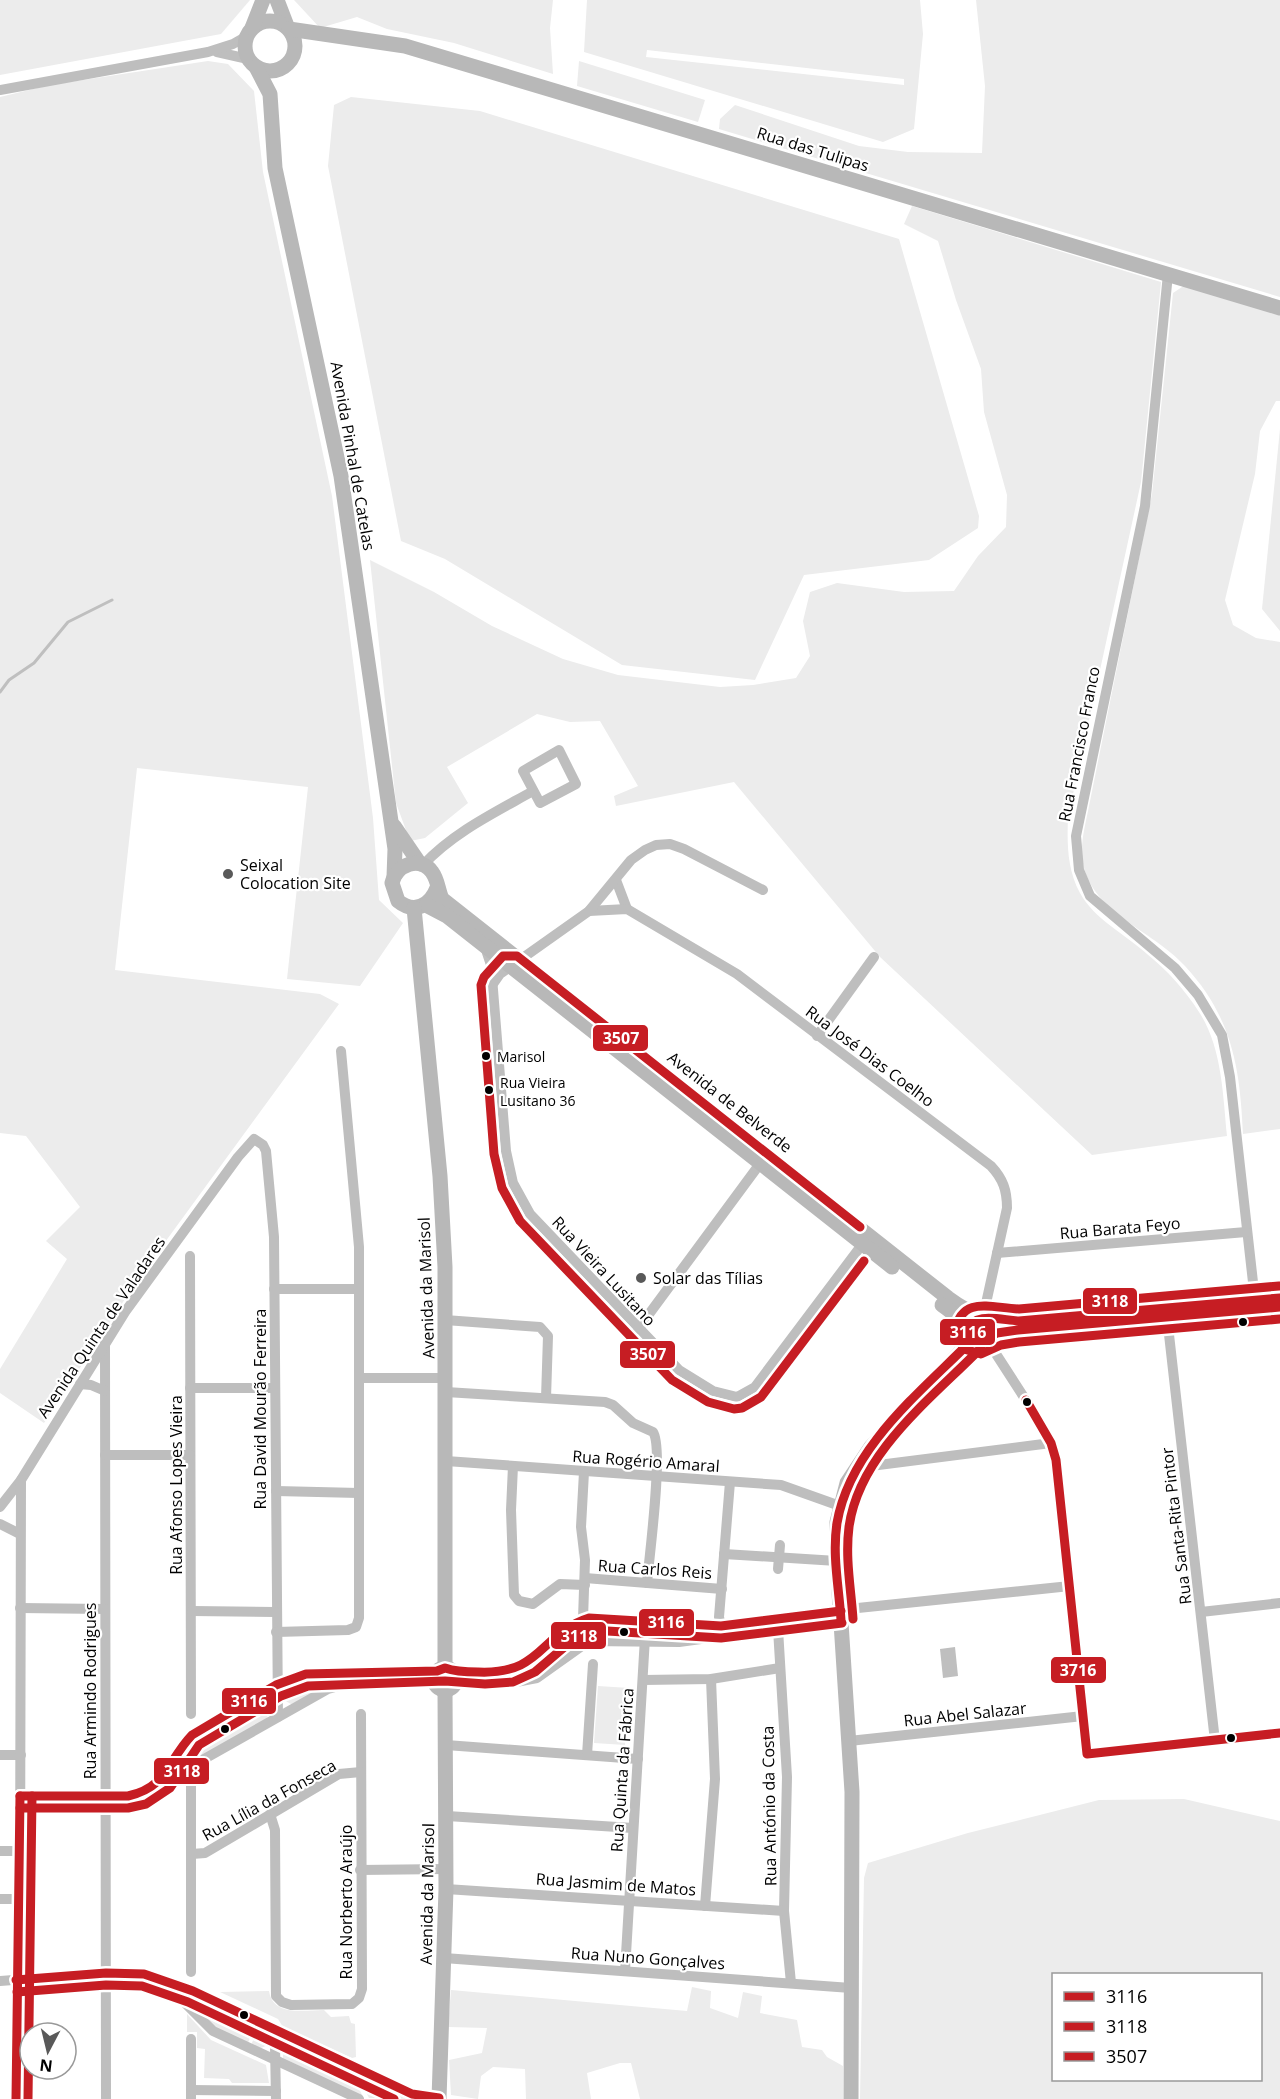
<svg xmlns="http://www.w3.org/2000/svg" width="1280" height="2099" viewBox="0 0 1280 2099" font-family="'Open Sans',sans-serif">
  <rect width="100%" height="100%" fill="#fff"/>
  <!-- green -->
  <g fill="#ececec" fill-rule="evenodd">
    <path d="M0,0H250L221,34L0,75Z"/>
    <path d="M294,0H553L550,28L553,74L454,43L387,29L357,17L320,28Z"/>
    <path d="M587,0H920L923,34L914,129L883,142L584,52ZM647,50L904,79V85L646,57Z"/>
    <path d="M976,0H1280V297L719,129L720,119L735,105L859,146L908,152L982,153L985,86Z"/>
    <path d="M208,61L228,64L254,91L263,172L332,496L373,818L379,900L403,923L360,986L287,979L308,787L137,768L115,970L320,994L339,1004L149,1264L140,1263L134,1269L138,1279L44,1423L0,1393V1369L67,1259L46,1241L80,1207L26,1136L0,1133V97L50,85Z"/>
    <path d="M579,61L705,100L698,122L577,86Z"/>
    <path d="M351,97L480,111L899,239L979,516L978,528L929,560L804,575L755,680L622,665L445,559L401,541L328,166L334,105Z"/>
    <path d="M912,206L1161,282L1141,482L1068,817C1067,843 1067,869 1080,893C1094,919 1125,934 1147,954C1167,970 1185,990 1199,1012C1222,1047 1223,1095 1227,1136L1092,1155L880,957L734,782L616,806L614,796L638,786L600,721L570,722L537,714L447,767L468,803L425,838L410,841L396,803L370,560L434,592L492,626L563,659L618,675L720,687L753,685L796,678L810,656L803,621L810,592L837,583L904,592L954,591L978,556L1006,527L1007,495L984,412L981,369L956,300L938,241L904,224Z"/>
    <path d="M1185,285L1280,314V401H1276L1260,431L1255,474L1225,600L1233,625L1256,638L1280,642V1129L1243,1134C1240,1067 1232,1017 1185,966C1153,930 1086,911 1082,856C1081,839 1086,822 1089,806L1152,494L1173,293Z"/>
    <path d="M1280,429V631L1262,609Z"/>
    <path d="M831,1615L832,1617L683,1638L653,1637L651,1634L652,1627Z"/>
    <path d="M599,1622L603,1635C575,1637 566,1659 543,1671C522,1682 495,1677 472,1677L504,1676L578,1625Z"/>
    <path d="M603,1622L637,1624L641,1632L636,1638L607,1636Z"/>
    <path d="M345,1676L346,1679L296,1703L291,1704L282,1699L283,1688L308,1677Z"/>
    <path d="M598,1686L629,1688L625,1745L594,1743Z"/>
    <path d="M258,1702L269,1706L267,1719L173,1774L192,1741Z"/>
    <path d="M1184,1799L1280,1821V2099H860L864,1878L868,1863L968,1833L1099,1800ZM1054,1974H1260V2080H1054Z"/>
    <path d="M692,1987L711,1991L710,2008L738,2018L743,1992L762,1996L760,2013L797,2020L802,2047L822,2050L827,2057L843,2066V2099H640L631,2063H620L587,2073L591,2099H526L525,2069L493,2067L481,2076L478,2099L451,2095L449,2060L482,2053L487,2028L448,2027L451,1990L687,2011Z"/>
    <path d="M269,1991C273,2017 304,2010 324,2010L331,2017L349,2016L351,2023L355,2024L356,2057L352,2058L283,2027L278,2019L220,1992Z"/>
    <path d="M194,1996L255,2025L248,2043L217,2029L193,2006Z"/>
    <path d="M187,2014L211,2040L266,2065L269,2083H232L229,2079L204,2078L205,2049L197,2048V2032H187Z"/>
    <path d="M259,2027L268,2031L271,2039L268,2045L261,2048L251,2045Z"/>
    <path d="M292,2043L350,2070L363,2097L283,2058V2048Z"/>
    <path d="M356,2072L413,2099L369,2098Z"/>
  </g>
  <!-- water -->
  <path fill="#bfbfbf" d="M955,1647L958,1676L943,1678L940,1649Z"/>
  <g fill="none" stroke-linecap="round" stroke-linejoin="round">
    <!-- stream -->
    <path stroke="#bfbfbf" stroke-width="3" d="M0,692L9,680L34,663L68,622L112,600"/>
    <!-- street -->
    <g stroke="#bebebe" stroke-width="10">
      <path d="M217,52L248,59"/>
      <path d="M0,90L208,52L233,44L247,36"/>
      <path d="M1168,274L1145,506L1076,836L1079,870L1090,896L1175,968L1198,995L1222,1035L1230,1077L1256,1309"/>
      <path d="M559,750L576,784L540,803L523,771Z"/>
      <path d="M423,865C454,832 494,813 533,791"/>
      <path d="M616,880L627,909"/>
      <path d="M589,911L627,909L737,974L991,1166C1003,1179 1007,1190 1007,1208L983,1317"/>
      <path d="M485,947L491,965L506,1151L513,1183L530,1214L679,1370L713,1391L737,1397L755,1387L867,1238"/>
      <path d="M493,984L500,974L589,911L631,860L645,850L656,845L670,844L684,849L763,890"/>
      <path d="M817,1036L874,957"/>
      <path d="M997,1253L1246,1232"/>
      <path d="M190,1256L191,1714"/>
      <path d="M274,1289H359"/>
      <path d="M1166,1308L1215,1741"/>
      <path d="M445,1320L540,1327L548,1336L546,1398"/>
      <path d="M638,1329L759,1165"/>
      <path d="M987,1340L1038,1419L1056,1460L1087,1754L1280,1733"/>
      <path d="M105,1344L106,2099"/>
      <path d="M359,1378H446"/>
      <path d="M80,1384L91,1385L105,1391"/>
      <path d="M190,1388H274"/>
      <path d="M446,1392L605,1402L613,1405L633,1423L653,1432C664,1448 649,1558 647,1583"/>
      <path d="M105,1455H190"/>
      <path d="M446,1461L781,1485L840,1506"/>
      <path d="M513,1466L511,1510L514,1595L519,1601L533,1604L560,1584L585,1585"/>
      <path d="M855,1468L1051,1443"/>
      <path d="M276,1491L359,1493"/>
      <path d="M0,1507L21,1480L125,1312L238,1157L254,1139L263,1145L266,1151L274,1237L278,1717"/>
      <path d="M0,1524L20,1534"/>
      <path d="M724,1554L837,1561"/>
      <path d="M778,1569L780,1545"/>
      <path d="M585,1578L722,1589"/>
      <path d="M20,1608L105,1609"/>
      <path d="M192,1611L275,1612"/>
      <path d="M1201,1612L1280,1603"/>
      <path d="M583,1619L585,1560L581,1527L584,1472"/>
      <path d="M721,1626L719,1617L730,1482"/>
      <path d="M778,1629L787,1777L784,1911L791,1983"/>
      <path d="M276,1632L348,1630L356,1627L359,1618V1247L341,1051"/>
      <path d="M453,1671C473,1671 499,1676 518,1668C545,1656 559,1624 589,1618L721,1626L829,1611L1070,1586"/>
      <path d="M643,1680L711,1679L780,1668"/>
      <path d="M456,1682H516L537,1678L589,1641L679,1642L841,1620"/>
      <path d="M849,1741L1083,1716"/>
      <path d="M446,1745L638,1759"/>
      <path d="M0,1755H21"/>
      <path d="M587,1755L593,1664"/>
      <path d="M159,1783C173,1769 177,1748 192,1735L276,1685L306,1674L437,1671"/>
      <path d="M20,1796H128L144,1793L328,1689L353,1682L435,1683"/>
      <path d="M270,1814L275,1830L276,1996L282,2002L291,2005L352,2004L359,1998L362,1989L361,1714"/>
      <path d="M447,1816L633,1828"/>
      <path d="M0,1851H21"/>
      <path d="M192,1854L205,1853L339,1774L361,1772"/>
      <path d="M360,1870L446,1869"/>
      <path d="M446,1889L784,1911"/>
      <path d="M0,1899H20"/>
      <path d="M705,1906L715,1779L711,1679"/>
      <path d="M444,1958L851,1988"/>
      <path d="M625,1971L646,1621"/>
      <path d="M191,1972V1768"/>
      <path d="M0,1981L106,1973L144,1974L193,1991L412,2094L439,2098"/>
      <path d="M166,1984L213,2031L359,2099"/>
      <path d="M191,2039V2099"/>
      <path d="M191,2090L276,2091"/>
      <path d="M16,2099V1980L20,1899L21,1480"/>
      <path d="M276,2099L275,2046L282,2033"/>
    </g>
    <!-- secondary -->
    <g stroke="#b8b8b8" stroke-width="15">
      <path d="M277,0L287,26"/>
      <circle cx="270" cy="46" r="25"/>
      <path d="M252,28L263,0"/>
      <path d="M289,29L405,46L1280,308"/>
      <path d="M256,67L270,94L275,168L341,476L395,849L394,877"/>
      <path d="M394,826L420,864"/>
      <path d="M437,888C430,906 414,914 398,901L392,883C396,865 420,855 432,872C438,880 438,890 442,899L948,1298C971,1315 990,1322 1019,1321L1280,1298"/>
      <path d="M426,905L447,916L892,1267"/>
      <path d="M414,908L440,1176L445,1267V1668"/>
      <path d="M942,1305C949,1310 956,1315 961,1321C969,1331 976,1353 991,1336L992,1328L988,1320"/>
      <circle cx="445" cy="1679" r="11"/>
      <path d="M439,2099L446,1889L445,1690"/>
      <path d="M851,2099L852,1792L837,1561V1522L847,1483L871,1447L972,1340"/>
    </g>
    <!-- bus-1 casing -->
    <g stroke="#fff" stroke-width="14">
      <g id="bus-1">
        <path d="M1280,1298L1019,1321C1000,1320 974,1311 967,1331L972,1340L980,1342L997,1333L1018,1330L1280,1307"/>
        <path d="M841,1620C839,1588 832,1555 837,1523C850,1447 921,1392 972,1340"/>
        <path d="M20,1796H128C168,1787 167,1761 192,1735L276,1685L306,1674L437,1671L445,1668C456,1672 467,1672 478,1672C543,1675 539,1634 589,1618L721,1626L841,1611"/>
        <path d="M16,1980L106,1973L144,1974L193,1991L412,2094L439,2098"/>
        <path d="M16,2099L20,1796"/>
      </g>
    </g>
    <!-- bus-2 casing -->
    <g stroke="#fff" stroke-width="14">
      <g id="bus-2">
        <path d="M1279,1286L1019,1309C991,1308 962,1295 955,1331L964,1349L981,1354L1001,1345L1019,1342L1280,1319"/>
        <path d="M853,1619C851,1589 845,1558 849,1527C859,1453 932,1398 981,1348"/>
        <path d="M20,1808H128L146,1804L170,1788L199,1745L281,1696L308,1686L445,1681L485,1684L513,1682L535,1672L576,1637L591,1630L721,1638L842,1623"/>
        <path d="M17,1992L106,1985L142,1986L188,2002L394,2099"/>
        <path d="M28,2099L32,1796"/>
      </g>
    </g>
    <!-- bus-3 casing -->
    <g stroke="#fff" stroke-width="14">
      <path id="bus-3" d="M860,1227L517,956H503L484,977L481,985L494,1154L502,1188L520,1221L672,1380L708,1402L734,1409L742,1408L761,1397L864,1261"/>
    </g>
    <!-- bus-4 casing -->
    <g stroke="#fff" stroke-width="14">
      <path id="bus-4" d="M1026,1400L1051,1443L1056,1460L1087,1754L1280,1733"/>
    </g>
    <!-- bus-1 -->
    <use href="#bus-1" stroke="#c61d23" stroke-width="9"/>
    <!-- bus-2 -->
    <use href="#bus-2" stroke="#c61d23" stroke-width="9"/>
    <!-- bus-3 -->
    <use href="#bus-3" stroke="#c61d23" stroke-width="9"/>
    <!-- bus-4 -->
    <use href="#bus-4" stroke="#c61d23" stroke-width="9"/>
  </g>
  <!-- markers -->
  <g fill="#595959" stroke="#fff" stroke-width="2">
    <circle cx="228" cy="874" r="6"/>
    <circle cx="641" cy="1278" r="6"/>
  </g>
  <g fill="#000" stroke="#fff" stroke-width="2">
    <circle cx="486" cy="1056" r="5"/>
    <circle cx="489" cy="1090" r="5"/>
    <circle cx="1243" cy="1322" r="5"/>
    <circle cx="1027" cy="1402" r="5"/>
    <circle cx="624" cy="1632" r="5"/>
    <circle cx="225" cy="1729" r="5"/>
    <circle cx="1231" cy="1738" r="5"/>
    <circle cx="244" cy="2015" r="5"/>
  </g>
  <g text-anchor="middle" stroke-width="4.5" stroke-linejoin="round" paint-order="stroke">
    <!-- bus labels -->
    <g font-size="14" fill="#000" stroke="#fff" text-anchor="start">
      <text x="497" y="1062">Marisol</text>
      <text x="500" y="1088">Rua Vieira<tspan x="500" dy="18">Lusitano 36</tspan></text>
    </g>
    <!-- street labels -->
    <g font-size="16" fill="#000" stroke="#fff">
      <text transform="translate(813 149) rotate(17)" y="6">Rua das Tulipas</text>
      <text transform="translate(353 456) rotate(80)" y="6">Avenida Pinhal de Catelas</text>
      <text transform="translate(1079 744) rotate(-79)" y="6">Rua Francisco Franco</text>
      <text transform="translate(870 1056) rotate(37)" y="6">Rua José Dias Coelho</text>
      <text transform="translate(730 1102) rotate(38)" y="6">Avenida de Belverde</text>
      <text transform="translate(1120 1228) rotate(-5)" y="6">Rua Barata Feyo</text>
      <text transform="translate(604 1271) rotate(47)" y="6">Rua Vieira Lusitano</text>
      <text transform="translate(426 1288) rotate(-92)" y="6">Avenida da Marisol</text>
      <text transform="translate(101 1327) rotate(-56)" y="6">Avenida Quinta de Valadares</text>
      <text transform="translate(260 1409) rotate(-90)" y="6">Rua David Mourão Ferreira</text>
      <text transform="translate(646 1461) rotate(4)" y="6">Rua Rogério Amaral</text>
      <text transform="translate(176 1485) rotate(-90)" y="6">Rua Afonso Lopes Vieira</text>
      <text transform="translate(1176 1526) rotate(-97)" y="6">Rua Santa-Rita Pintor</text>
      <text transform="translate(655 1569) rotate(4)" y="6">Rua Carlos Reis</text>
      <text transform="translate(90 1691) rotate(-90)" y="6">Rua Armindo Rodrigues</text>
      <text transform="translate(965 1714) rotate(-6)" y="6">Rua Abel Salazar</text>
      <text transform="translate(622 1770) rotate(-86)" y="6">Rua Quinta da Fábrica</text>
      <text transform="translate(269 1800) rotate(-29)" y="6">Rua Lília da Fonseca</text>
      <text transform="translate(769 1806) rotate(-91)" y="6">Rua António da Costa</text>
      <text transform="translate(616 1884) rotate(4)" y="6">Rua Jasmim de Matos</text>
      <text transform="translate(427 1894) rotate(-89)" y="6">Avenida da Marisol</text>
      <text transform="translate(346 1902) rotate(-90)" y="6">Rua Norberto Araújo</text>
      <text transform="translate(648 1958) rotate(4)" y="6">Rua Nuno Gonçalves</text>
    </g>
    <!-- poi labels -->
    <g font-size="16" fill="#000" stroke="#fff" text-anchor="start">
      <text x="240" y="871">Seixal<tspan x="240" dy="18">Colocation Site</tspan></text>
      <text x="653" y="1284">Solar das Tílias</text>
    </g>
  </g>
  <g stroke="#fff" stroke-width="2">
    <rect x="592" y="1024" width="57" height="28" rx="6" fill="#c61d23"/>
    <rect x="1082" y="1287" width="56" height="28" rx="6" fill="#c61d23"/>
    <rect x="939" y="1318" width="57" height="28" rx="6" fill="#c61d23"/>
    <rect x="619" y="1340" width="57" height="29" rx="6" fill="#c61d23"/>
    <rect x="638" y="1608" width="57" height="29" rx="6" fill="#c61d23"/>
    <rect x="550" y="1621" width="57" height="29" rx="6" fill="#c61d23"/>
    <rect x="1050" y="1656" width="57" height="28" rx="6" fill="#c61d23"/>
    <rect x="221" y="1687" width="56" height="28" rx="6" fill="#c61d23"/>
    <rect x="153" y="1757" width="57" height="28" rx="6" fill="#c61d23"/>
  </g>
  <g font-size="16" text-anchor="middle" font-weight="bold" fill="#fff">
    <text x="621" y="1044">3507</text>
    <text x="1110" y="1307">3118</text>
    <text x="968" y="1338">3116</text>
    <text x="648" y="1360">3507</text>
    <text x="666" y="1628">3116</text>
    <text x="579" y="1642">3118</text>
    <text x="1078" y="1676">3716</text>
    <text x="249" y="1707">3116</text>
    <text x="182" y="1777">3118</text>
  </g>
  <!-- legend -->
  <rect x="1052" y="1973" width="210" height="108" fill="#ffffff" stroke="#999999" stroke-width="1.5"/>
  <rect x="1064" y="1992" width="30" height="9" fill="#c61d23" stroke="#999999" stroke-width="1.5"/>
  <text x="1106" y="2003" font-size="18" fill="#000000">3116</text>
  <rect x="1064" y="2022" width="30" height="9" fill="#c61d23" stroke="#999999" stroke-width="1.5"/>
  <text x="1106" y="2033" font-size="18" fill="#000000">3118</text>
  <rect x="1064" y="2052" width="30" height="9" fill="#c61d23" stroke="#999999" stroke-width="1.5"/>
  <text x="1106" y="2063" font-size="18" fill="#000000">3507</text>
  <!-- north arrow -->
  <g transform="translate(48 2051) rotate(187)"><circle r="28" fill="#ffffff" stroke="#999999" stroke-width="1.5"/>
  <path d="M0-4.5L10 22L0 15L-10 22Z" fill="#595959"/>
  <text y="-9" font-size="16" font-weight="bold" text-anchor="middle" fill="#000000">N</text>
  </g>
</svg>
